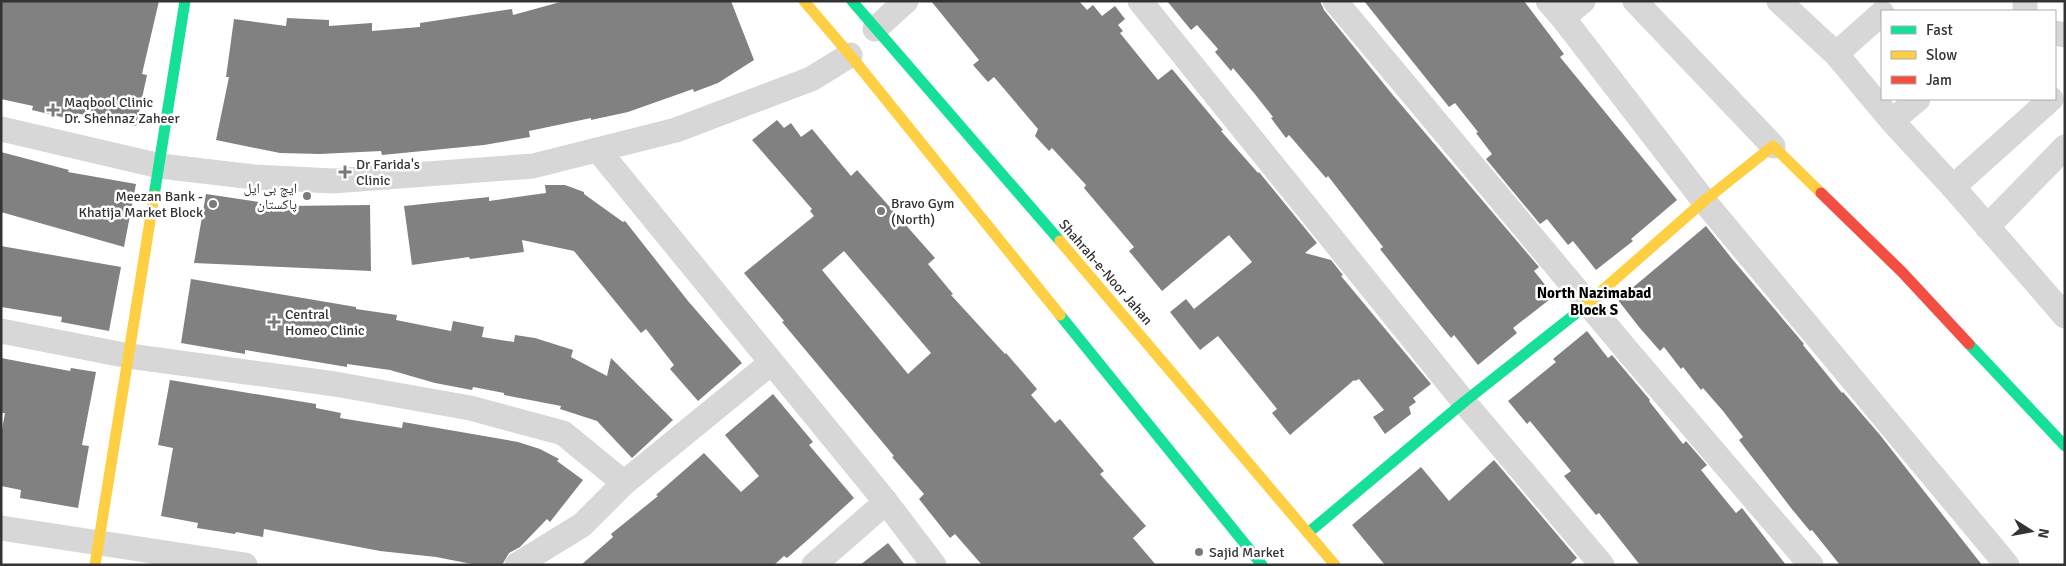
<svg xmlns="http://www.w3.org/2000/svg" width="2066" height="566" viewBox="0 0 2066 566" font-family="Signika,'Noto Naskh Arabic',sans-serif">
  <rect width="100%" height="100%" fill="#fff"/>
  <!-- building -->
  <g fill="#818181" fill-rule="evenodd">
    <path d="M1,1H159L142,74L147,75L136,126L80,114L78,121L32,110L33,106L1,99Z"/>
    <path d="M564,1H731L754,60L718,83L694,92L693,89L628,112L591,120V118L529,131L530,137L484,145L382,155L381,151L320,154L280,153L216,140L229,77H226L234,19L286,26L287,18L329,20V26L372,23V31L420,27V23L512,9L513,15Z"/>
    <path d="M931,1H1079L1087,10L1093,5L1102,16L1115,6L1125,19L1118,25L1123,31L1120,33L1158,80L1172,69L1223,130L1221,131L1258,173L1259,172L1317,243L1305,253L1331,260L1343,275L1341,276L1431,384L1413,398L1416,402L1409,407L1411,414L1385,434L1373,417L1384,410L1359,379L1355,381L1354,380L1290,435L1272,413L1277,409L1218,336L1200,350L1170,312L1186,299L1194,309L1252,262L1229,235L1162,291L1129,251L1134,247L1084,188L1086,185L1052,148L1049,151L1035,136L1038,129L994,77L988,82L973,65L979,60Z"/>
    <path d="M1167,1H1320L1324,10L1392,94L1539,267L1534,271L1554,296L1513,328L1517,333L1478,365L1454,335L1451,338L1430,312L1380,249L1383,247L1328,176L1326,178L1289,135L1286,138L1271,118L1273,117L1254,93L1233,68L1231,71L1215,52L1218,49L1197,25L1191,30Z"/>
    <path d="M1364,1H1524L1564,54L1560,57L1677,200L1631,239L1633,241L1596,270L1573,241L1568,245L1547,219L1540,224L1486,159L1492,154L1476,133L1478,132L1455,103L1449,107Z"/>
    <path d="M777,120L784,128L791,123L801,137L812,129L851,176L857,170L935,258L928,264L953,294L951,295L1005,354L1006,353L1037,389L1031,395L1055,423L1060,419L1104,471L1100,474L1146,526L1133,538L1156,565H982L955,534L950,538L919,499L924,494L892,457L894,456L782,322L784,321L744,273L814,216L810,211L812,209L752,140ZM844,251L931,353L908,374L822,270Z"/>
    <path d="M1,152L69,170L68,172L136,184L124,247L1,212Z"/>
    <path d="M545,185H565L584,192V194L623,222L625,221L688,301L742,363L698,401L670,369L674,365L646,329L641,333L574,251L522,240L524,252L470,259L469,257L412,265L404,206L489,197V201L546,193Z"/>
    <path d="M206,194L285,206L370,205L371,271L194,263Z"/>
    <path d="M1706,226L1733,260L1804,344L1803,345L1842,393L1843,392L1880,435L1982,565H1840L1812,530L1810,531L1791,508L1739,440L1743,437L1723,411L1703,388L1701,390L1683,367L1681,369L1664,347L1660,351L1639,327L1618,300Z"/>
    <path d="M1,246L121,267L109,331L61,322L62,317L1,307Z"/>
    <path d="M191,279L356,307V309L397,315L396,320L451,331L453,321L484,327L482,337L514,342L515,335L535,338L573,350L571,357L607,376L611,358L673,420L632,458L597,421L560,409L561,406L504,395V393L473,387L472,390L435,383L390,370L347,364V367L245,350V354L181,343Z"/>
    <path d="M1587,331L1608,358L1612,355L1650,400L1649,401L1683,444L1686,441L1707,465L1701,470L1736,513L1742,508L1786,565H1640L1599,513L1596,515L1564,476L1571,471L1530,421L1527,424L1508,401L1556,362L1553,359Z"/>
    <path d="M1,358L70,371L71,368L96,372L82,445L89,446L78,508L20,498L21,490L1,486V435L5,413H1Z"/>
    <path d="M170,380L316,404V408L341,413L340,418L402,428L403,422L518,442L540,449L559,459L557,461L583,480L550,522L547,519L520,547L509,553L502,565H477L436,557L380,551L264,529L263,537L236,532L235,534L197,528L198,523L161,516L173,448L158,445Z"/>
    <path d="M773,394L813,442L809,445L854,498L811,537L787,558L784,556L774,565H581L613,537L611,534L658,496L656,495L704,453L741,492L759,476L725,435Z"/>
    <path d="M1494,460L1577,558L1569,565H1385L1352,525L1421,467L1449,501Z"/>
    <path d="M888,543L905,565H860Z"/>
  </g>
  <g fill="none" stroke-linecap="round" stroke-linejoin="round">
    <!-- street -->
    <g stroke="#d7d7d7" stroke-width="25">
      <path d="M1140,1L1464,402L1602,565"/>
      <path d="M1335,1L1625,348L1811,565"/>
      <path d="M1548,1L1563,18L1704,201L2007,565"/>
      <path d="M1635,1L1773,146"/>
      <path d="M1779,1L1836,54L1892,121L1953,187L2065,316"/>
      <path d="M2025,1V11"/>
      <path d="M1563,18L1583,1"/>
      <path d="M875,29L906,1"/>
      <path d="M2055,33L2065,35"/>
      <path d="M1836,54L1882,13"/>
      <path d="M1892,121L1918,99"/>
      <path d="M1,129L160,166L254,177L333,181L533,166L676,130L811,79L850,55"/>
      <path d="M598,150L886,502L934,565"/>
      <path d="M1953,187L2051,99"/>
      <path d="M1987,227L2065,147"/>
      <path d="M1,331L129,356L335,384L470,408L563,433L624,483"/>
      <path d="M1,528L245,565"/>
      <path d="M517,565L582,525L624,483L771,363"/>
      <path d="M814,565L886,502"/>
    </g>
    <!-- fast -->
    <g stroke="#16e098" stroke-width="11">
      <path d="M852,1L1060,241"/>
      <path d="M154,196L185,1"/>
      <path d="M1060,315L1262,565"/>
      <path d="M1969,344L2065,446"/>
      <path d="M1308,533L1464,402L1579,311"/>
    </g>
    <!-- slow -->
    <g stroke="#ffcf43" stroke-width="11">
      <path d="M804,1L850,55L1060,315"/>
      <path d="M1060,241L1335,565"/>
      <path d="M1579,311L1704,201L1773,146L1821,193"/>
      <path d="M95,565L154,196"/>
    </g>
    <!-- jam -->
    <path stroke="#f24e42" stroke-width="11" d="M1821,193L1902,272L1969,344"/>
  </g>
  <!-- markers -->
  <g fill="#7a7a7a" stroke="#fff" stroke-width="2">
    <path d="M50.5 102.5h5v5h5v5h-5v5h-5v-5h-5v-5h5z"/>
    <path d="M342.5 164.5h5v5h5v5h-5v5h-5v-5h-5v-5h5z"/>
    <circle cx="307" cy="196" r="5"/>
    <circle cx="213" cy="204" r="5"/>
    <circle cx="881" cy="211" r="5"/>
    <path d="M271.5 314.5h5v5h5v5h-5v5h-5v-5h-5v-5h5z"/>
    <circle cx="1199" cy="552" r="5"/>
  </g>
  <g text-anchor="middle" stroke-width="5" stroke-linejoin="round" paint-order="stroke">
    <!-- poi labels -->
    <g font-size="14" fill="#333" stroke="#fff" text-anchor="start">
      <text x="64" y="107">Maqbool Clinic<tspan x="64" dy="16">Dr. Shehnaz Zaheer</tspan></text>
      <text x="356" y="169">Dr Farida's<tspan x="356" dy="16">Clinic</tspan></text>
      <text x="297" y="193" text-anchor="end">ایچ بی ایل<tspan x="297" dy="16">پاکستان</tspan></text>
      <text x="203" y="201" text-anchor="end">Meezan Bank -<tspan x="203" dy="16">Khatija Market Block</tspan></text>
      <text x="891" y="208">Bravo Gym<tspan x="891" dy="16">(North)</tspan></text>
      <text x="285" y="319">Central<tspan x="285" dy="16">Homeo Clinic</tspan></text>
      <text x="1209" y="557">Sajid Market</text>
    </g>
    <!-- street labels -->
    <g font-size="14" fill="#333" stroke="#fff">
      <text transform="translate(1106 272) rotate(49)" y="5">Shahrah-e-Noor Jahan</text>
    </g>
    <!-- neighbourhood labels -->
    <g font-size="15" font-weight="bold" fill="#000" stroke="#fff">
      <text x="1594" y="298">North Nazimabad<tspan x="1594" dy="17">Block S</tspan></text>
    </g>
  </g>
  <!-- border -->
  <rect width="2066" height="566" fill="none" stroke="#333333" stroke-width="5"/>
  <!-- legend -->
  <rect x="1881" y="10" width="175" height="90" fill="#ffffff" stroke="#adadad"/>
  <rect x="1891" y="26" width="25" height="8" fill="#16e098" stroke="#adadad"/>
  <text x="1926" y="35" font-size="15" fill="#333333">Fast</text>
  <rect x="1891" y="51" width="25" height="8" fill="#ffcf43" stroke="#adadad"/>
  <text x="1926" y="60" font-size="15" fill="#333333">Slow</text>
  <rect x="1891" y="76" width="25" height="8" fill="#f24e42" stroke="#adadad"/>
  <text x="1926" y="85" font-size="15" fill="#333333">Jam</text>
  <!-- north arrow -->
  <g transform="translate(2031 531) rotate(101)" stroke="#ffffff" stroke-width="4" paint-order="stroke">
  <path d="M0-4L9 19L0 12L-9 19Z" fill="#333333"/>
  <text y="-8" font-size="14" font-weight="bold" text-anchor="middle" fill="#333333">N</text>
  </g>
</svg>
